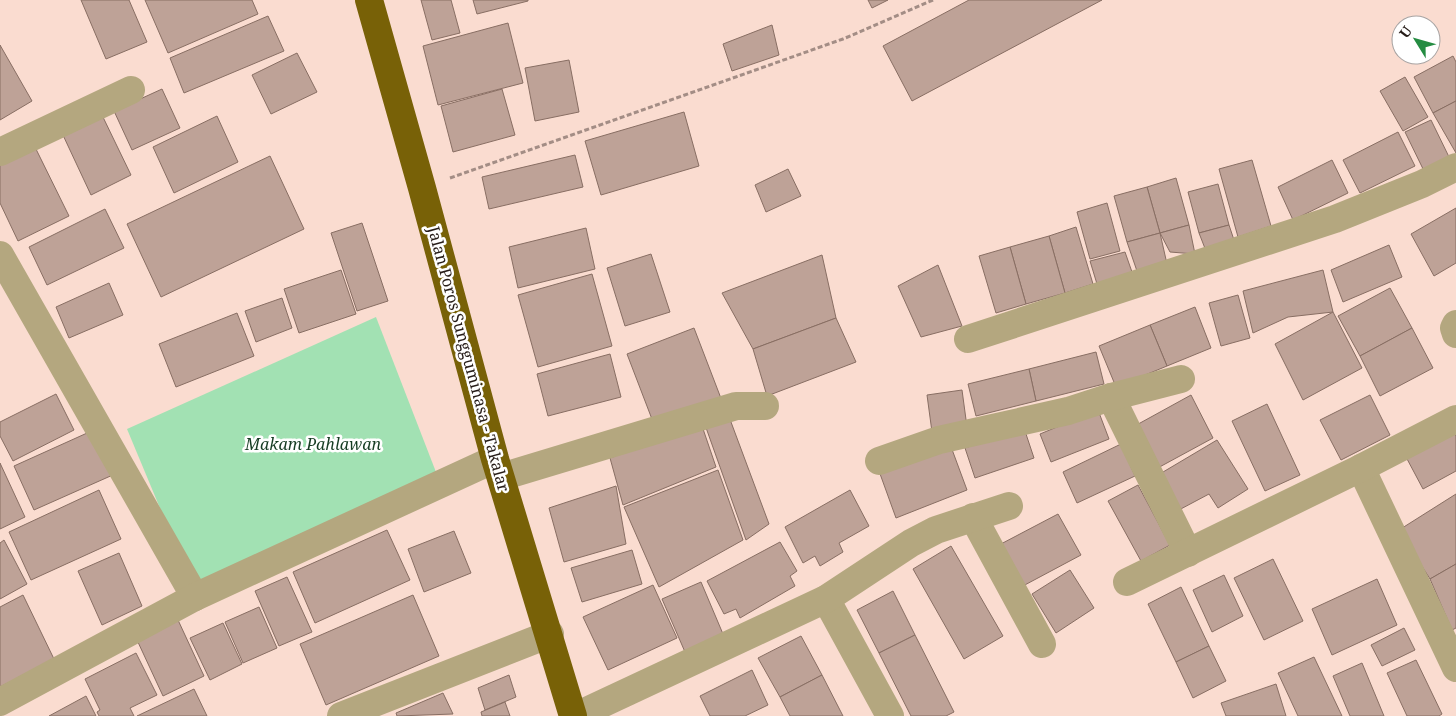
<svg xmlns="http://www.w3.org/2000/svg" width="1456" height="716" viewBox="0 0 1456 716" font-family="'Noto Serif',serif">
  <rect width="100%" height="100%" fill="#fadcd0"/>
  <!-- green -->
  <path fill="#a2e1b3" d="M376,317L441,485L195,592L127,429Z"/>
  <!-- building -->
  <g fill="#bea297" stroke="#886e63">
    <path d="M81,0H129L147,42L106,59Z"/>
    <path d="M145,0H252L258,14L168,53Z"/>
    <path d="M421,0H451L460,33L432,40Z"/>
    <path d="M473,0H528V1L477,14Z"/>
    <path d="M868,0H888L872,8Z"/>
    <path d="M969,0H1102L912,101L883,46Z"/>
    <path d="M268,16L284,51L184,93L170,58Z"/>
    <path d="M508,23L523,83L438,105L423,46Z"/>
    <path d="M772,25L779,55L732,71L723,44Z"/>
    <path d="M0,45L32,101L0,120Z"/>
    <path d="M297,53L317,92L271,114L252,75Z"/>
    <path d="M1453,56L1456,62V101L1433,113L1414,77Z"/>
    <path d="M569,60L579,112L535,121L525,68Z"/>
    <path d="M1405,77L1428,117L1403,131L1380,91Z"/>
    <path d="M162,89L180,128L132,150L114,111Z"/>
    <path d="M502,89L515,135L453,152L441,106Z"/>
    <path d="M1456,101V153L1433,113Z"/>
    <path d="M684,112L699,166L601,195L585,141Z"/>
    <path d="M101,113L131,175L91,195L62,133Z"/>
    <path d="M217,116L238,162L174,193L153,147Z"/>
    <path d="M1431,120L1451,161L1425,173L1405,132Z"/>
    <path d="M1398,132L1415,166L1360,193L1343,160Z"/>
    <path d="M33,143L69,216L18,241L0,203V160Z"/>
    <path d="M575,155L583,187L489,209L482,177Z"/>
    <path d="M270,156L304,229L161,297L127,224Z"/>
    <path d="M1252,160L1271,226L1238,237L1219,169Z"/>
    <path d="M1332,160L1348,193L1293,220L1278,187Z"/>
    <path d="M788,169L801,196L766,212L755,185Z"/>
    <path d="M1176,178L1189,225L1160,233L1147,187Z"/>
    <path d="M1218,184L1229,225L1199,233L1188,192Z"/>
    <path d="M1147,187L1160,233L1127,242L1114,196Z"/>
    <path d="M1107,203L1120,251L1090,259L1077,212Z"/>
    <path d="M1456,208V263L1434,276L1411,234Z"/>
    <path d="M105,209L124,248L47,285L29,247Z"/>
    <path d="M362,223L388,301L357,311L331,233Z"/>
    <path d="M1189,225L1195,254L1170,252L1160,233Z"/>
    <path d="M1229,225L1236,246L1206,251L1199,233Z"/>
    <path d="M1076,227L1093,284L1065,293L1049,236Z"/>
    <path d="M586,228L595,269L518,288L509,247Z"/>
    <path d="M1160,233L1167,264L1138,274L1127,242Z"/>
    <path d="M1049,236L1065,293L1026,304L1010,247Z"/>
    <path d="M1389,245L1402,277L1343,302L1331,270Z"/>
    <path d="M1010,247L1026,304L996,313L979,256Z"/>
    <path d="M1125,252L1132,272L1097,284L1090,261Z"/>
    <path d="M651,254L670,312L625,326L607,268Z"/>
    <path d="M822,255L836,318L753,349L722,293Z"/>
    <path d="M938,265L962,326L921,337L898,286Z"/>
    <path d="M341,270L356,314L299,333L284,289Z"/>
    <path d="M1323,270L1333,312L1288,317L1253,333L1243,291Z"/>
    <path d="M592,274L612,346L538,367L518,295Z"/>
    <path d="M109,283L123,315L69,338L56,307Z"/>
    <path d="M1390,288L1412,328L1360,356L1338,316Z"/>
    <path d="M1238,295L1250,338L1221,346L1209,303Z"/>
    <path d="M282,298L292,328L256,342L245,311Z"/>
    <path d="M1195,307L1211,348L1167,366L1150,325Z"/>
    <path d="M1333,312L1362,368L1303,400L1275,344Z"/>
    <path d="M237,313L254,356L176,387L159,344Z"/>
    <path d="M836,318L856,362L767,396L753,349Z"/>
    <path d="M1150,325L1167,366L1116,387L1099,346Z"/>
    <path d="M694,328L722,401L655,427L627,354Z"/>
    <path d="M1412,328L1433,368L1380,396L1360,356Z"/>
    <path d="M1096,352L1104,384L1036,401L1029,369Z"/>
    <path d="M610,354L621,397L548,416L537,374Z"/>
    <path d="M1029,369L1036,401L976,416L968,384Z"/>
    <path d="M962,390L967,427L932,432L927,395Z"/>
    <path d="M56,394L74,430L13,461L0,436V422Z"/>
    <path d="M1191,395L1213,438L1154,470L1131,428Z"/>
    <path d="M1370,395L1390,435L1341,460L1320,420Z"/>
    <path d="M1267,404L1300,475L1265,491L1232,421Z"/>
    <path d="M1098,410L1109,439L1051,462L1040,434Z"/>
    <path d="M728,414L769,524L746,540L704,422Z"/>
    <path d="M701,423L716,467L623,505L610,458Z"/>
    <path d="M1024,428L1034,458L975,478L965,448Z"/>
    <path d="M96,429L115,474L34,510L14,466Z"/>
    <path d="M1453,431L1456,436V471L1423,489L1406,457Z"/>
    <path d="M1217,440L1248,489L1218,508L1209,494L1177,511L1158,475Z"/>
    <path d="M950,444L967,490L896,518L879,471Z"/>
    <path d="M1121,444L1135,476L1077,503L1063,472Z"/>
    <path d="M0,463L25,517L0,529Z"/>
    <path d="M718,470L743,540L659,587L624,507Z"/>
    <path d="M1138,485L1170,545L1141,561L1108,501Z"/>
    <path d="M616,486L626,544L564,562L549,508Z"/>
    <path d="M99,490L121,539L31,580L9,532Z"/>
    <path d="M850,490L869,526L839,543L843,552L820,566L815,556L803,563L785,527Z"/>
    <path d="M1456,494V564L1430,579L1399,530Z"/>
    <path d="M1058,514L1081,555L1021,587L999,545Z"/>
    <path d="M387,530L410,580L315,623L293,572Z"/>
    <path d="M454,531L471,573L424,592L408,549Z"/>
    <path d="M4,540L27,584L0,599V543Z"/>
    <path d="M780,542L797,571L790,576L795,586L740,618L736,609L724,614L707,581Z"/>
    <path d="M951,546L1003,636L964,659L913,569Z"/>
    <path d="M632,550L642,584L582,602L571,568Z"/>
    <path d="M119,553L142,606L102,625L78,571Z"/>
    <path d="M1273,559L1303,621L1264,640L1234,578Z"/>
    <path d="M1456,564V628L1452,630L1430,579Z"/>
    <path d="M1070,570L1094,608L1056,633L1032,594Z"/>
    <path d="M1224,575L1243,616L1212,632L1193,590Z"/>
    <path d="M287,577L312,632L279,646L255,591Z"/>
    <path d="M1377,579L1397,625L1332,655L1312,609Z"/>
    <path d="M701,582L723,634L685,652L662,599Z"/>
    <path d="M653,585L677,638L608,670L583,617Z"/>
    <path d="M1181,587L1209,646L1176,662L1148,604Z"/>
    <path d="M893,591L915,635L879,653L857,610Z"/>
    <path d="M23,595L54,659L0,687V607Z"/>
    <path d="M413,595L439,656L326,705L300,644Z"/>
    <path d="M259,607L277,648L243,663L225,622Z"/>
    <path d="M178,620L204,676L163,696L137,640Z"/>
    <path d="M223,623L242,664L210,680L190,638Z"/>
    <path d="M1404,628L1415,650L1382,666L1371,645Z"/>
    <path d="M915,635L954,712L946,716H911L879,653Z"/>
    <path d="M801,636L822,675L780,697L758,658Z"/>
    <path d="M1209,646L1226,681L1193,698L1176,662Z"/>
    <path d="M136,653L157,695L130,708L134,716H99L97,712L100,710L85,679Z"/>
    <path d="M1314,657L1342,716H1298L1278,673Z"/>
    <path d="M1416,660L1442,714L1439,716H1407L1387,673Z"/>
    <path d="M1362,663L1384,716H1350L1333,676Z"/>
    <path d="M752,670L768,705L745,716H710L700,696Z"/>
    <path d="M509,675L516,697L485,710L478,688Z"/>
    <path d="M822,675L843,716H790L780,697Z"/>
    <path d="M1276,684L1286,716H1226L1221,703Z"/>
    <path d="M194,689L207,716H137Z"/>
    <path d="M443,693L453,714L397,716L396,713Z"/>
    <path d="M86,696L96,716H49Z"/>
    <path d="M505,702L510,716H482L481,712Z"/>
  </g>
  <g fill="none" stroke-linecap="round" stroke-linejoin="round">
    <!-- path -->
    <path stroke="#a38d85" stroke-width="3" stroke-dasharray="5 2.5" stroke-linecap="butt" d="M450,178L843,39L933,0"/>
    <!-- minor -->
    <g stroke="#b4a77f" stroke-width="28">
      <path d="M0,152L131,90"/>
      <path d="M0,255L195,597"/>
      <path d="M1456,324L1454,328L1456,334"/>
      <path d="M968,339L1335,219L1422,184L1456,167"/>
      <path d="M1111,397L1188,553"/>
      <path d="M879,461L939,440L1068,411L1111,397L1181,379"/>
      <path d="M1361,468L1456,668"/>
      <path d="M501,477L736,406H765"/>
      <path d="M973,517L1042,644"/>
      <path d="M1127,582L1361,468L1456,419"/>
      <path d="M826,599L890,716"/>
      <path d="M0,702L195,597L495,459"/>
      <path d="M341,716L550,634"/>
      <path d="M576,716L826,599L911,543L936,530L1009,506"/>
    </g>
    <!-- highway -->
    <path stroke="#786107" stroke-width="28" d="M369,0L422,188L495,459L573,716"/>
  </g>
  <g text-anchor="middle" stroke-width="5" stroke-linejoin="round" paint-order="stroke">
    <!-- street labels -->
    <g font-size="16" fill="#261c18" stroke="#fff">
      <text transform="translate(469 359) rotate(75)" y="6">Jalan Poros Sungguminasa - Takalar</text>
    </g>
    <!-- park labels -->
    <g font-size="16" font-style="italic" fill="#163c23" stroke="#fff">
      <text x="313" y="450">Makam Pahlawan</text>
    </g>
  </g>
  <!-- north arrow -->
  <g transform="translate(1416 40) rotate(307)"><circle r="24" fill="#ffffff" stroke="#a8a4a3"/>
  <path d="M0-4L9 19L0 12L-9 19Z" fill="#258c42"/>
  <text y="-8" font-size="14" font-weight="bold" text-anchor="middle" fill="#261c18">U</text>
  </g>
</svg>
